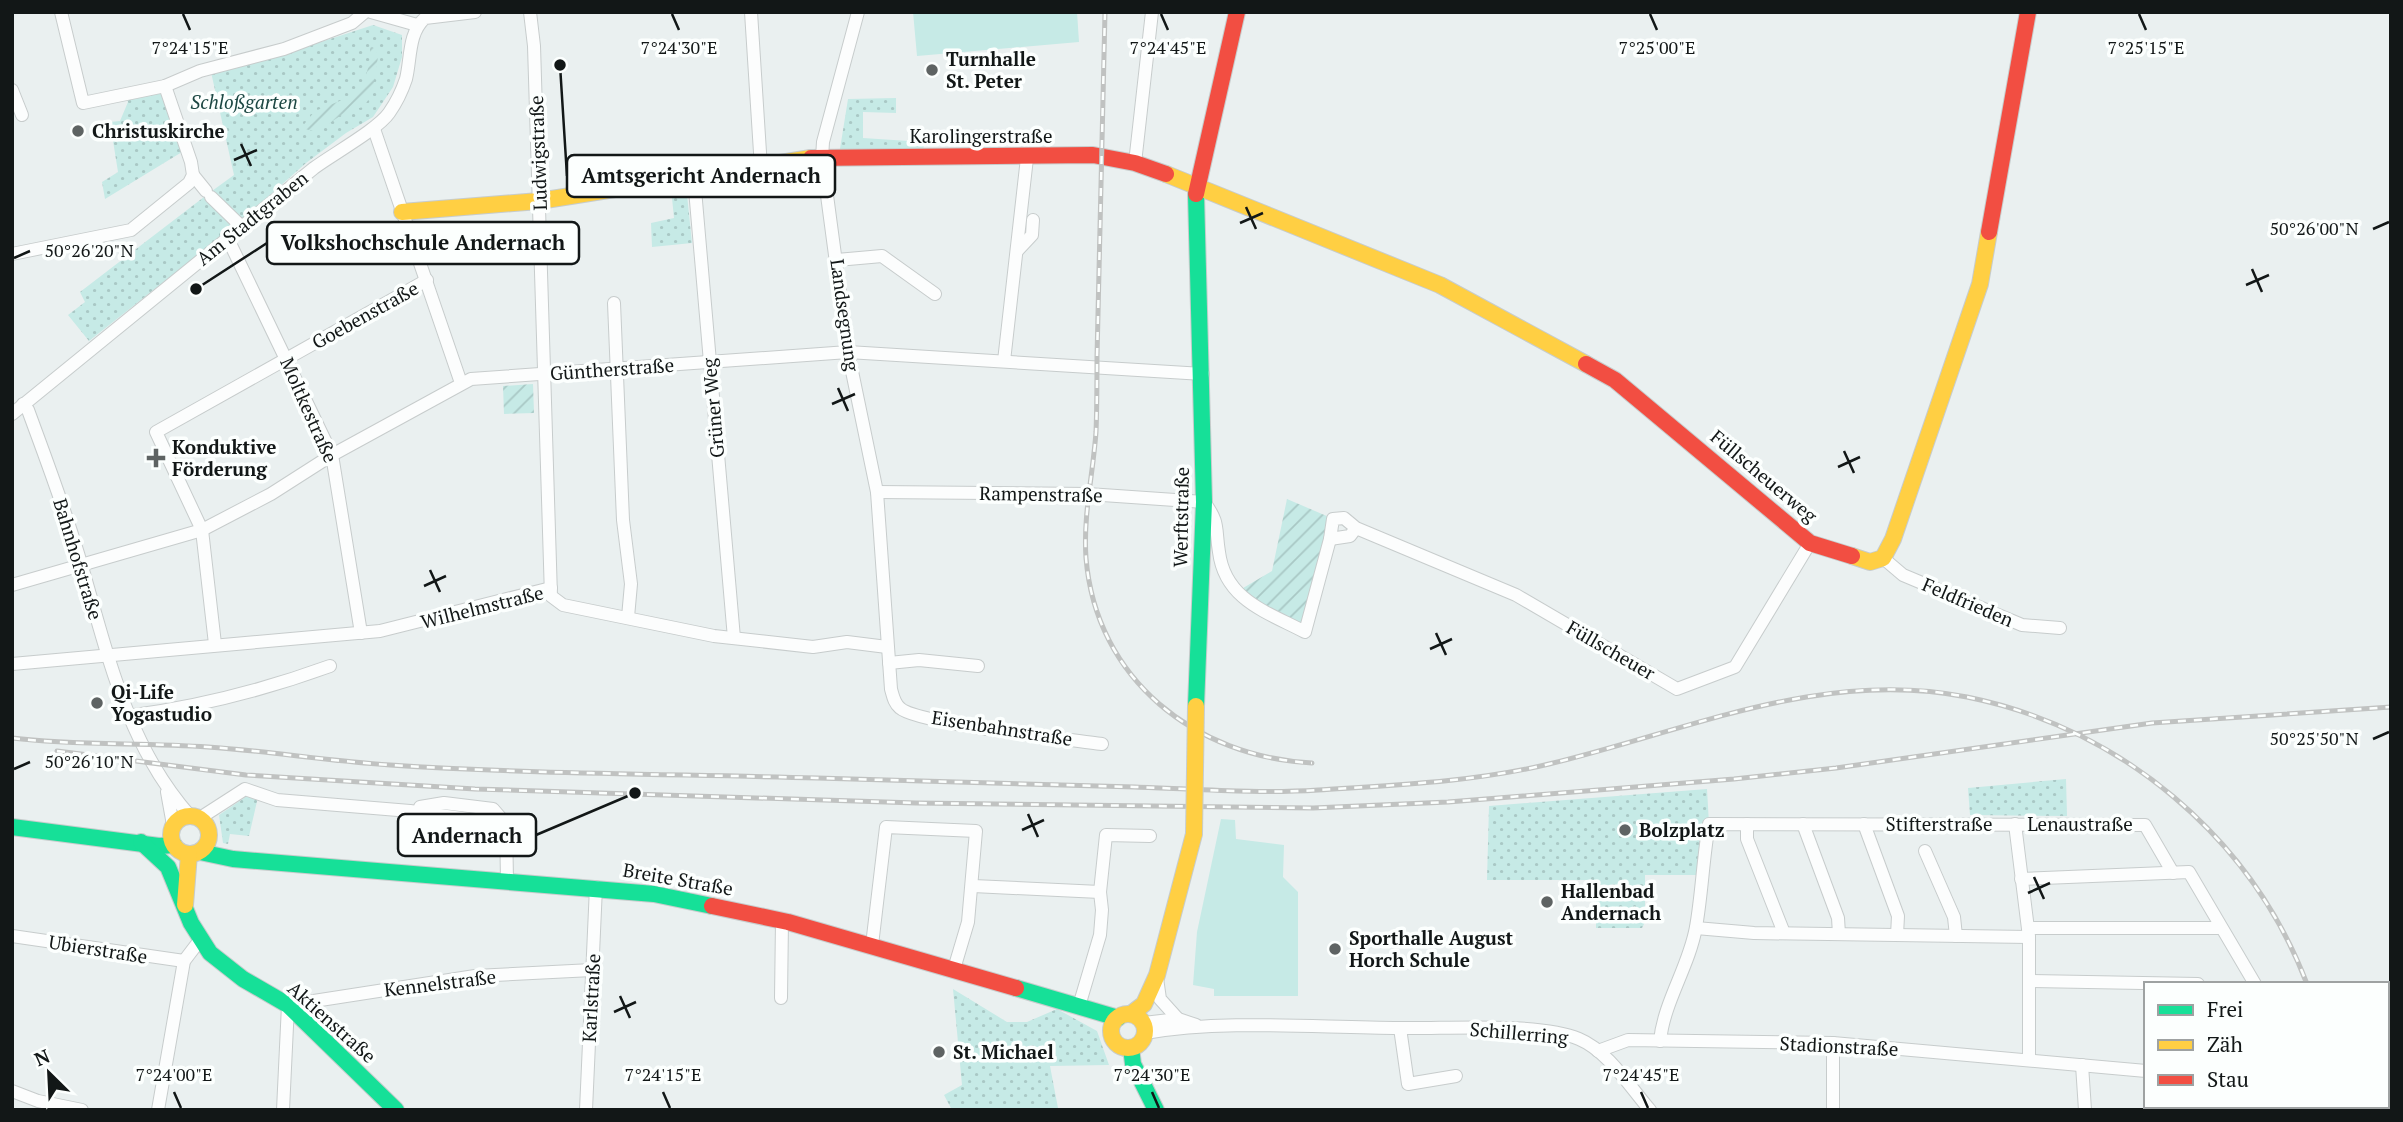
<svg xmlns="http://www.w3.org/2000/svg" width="2403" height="1122" viewBox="0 0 2403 1122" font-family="'PT Serif',serif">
  <defs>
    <pattern id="park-dots" width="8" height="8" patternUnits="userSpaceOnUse" patternTransform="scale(1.75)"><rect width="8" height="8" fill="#c6eae6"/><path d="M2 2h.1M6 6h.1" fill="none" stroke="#a9c8c5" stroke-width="1.8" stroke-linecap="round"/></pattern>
    <pattern id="garden-furrows" width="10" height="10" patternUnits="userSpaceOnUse" patternTransform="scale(1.75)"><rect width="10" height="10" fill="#c6eae6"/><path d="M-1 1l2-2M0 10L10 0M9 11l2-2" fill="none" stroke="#a9c8c5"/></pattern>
  </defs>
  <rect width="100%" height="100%" fill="#eaf0f0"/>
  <!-- grass -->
  <g fill="#c6eae6">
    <path d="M913,12H1077L1079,42L917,56Z"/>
    <path d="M1221,819L1235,820L1236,839L1284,845L1283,877L1298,892V996H1214V989L1193,985L1197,932Z"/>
  </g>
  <!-- park -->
  <g fill="url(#park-dots)">
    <path d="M373,25L402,35V57L393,87L373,117L346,133L306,163L243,219L89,341L68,315L85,302L80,292L204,197L213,195L212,191L234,175L211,72C267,60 319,43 373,25Z"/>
    <path d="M161,90L182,152L105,199L102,182L118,172L110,122L120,121L128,102L126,97Z"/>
    <path d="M896,98V113L863,112V138L924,142L923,155H839L848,99Z"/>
    <path d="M686,185L692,243L652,247L651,223L674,218L671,188Z"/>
    <path d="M2066,779L2067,816L1970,815L1968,788Z"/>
    <path d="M1707,789L1709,824L1701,875H1645V922L1642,928H1596V898H1586V880H1487L1489,806Z"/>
    <path d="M247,796L258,797L249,836L230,834L228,844L223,843L219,815Z"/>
    <path d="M953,989L1007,1022H1027L1057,1009L1097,1031L1109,1065L1050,1066L1058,1108L952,1110L944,1095L962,1085Z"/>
  </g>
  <!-- garden -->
  <g fill="url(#garden-furrows)">
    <path d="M370,46L376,49L378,57L372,95L363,107L347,111L317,132L301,128L315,111L347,98L362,87L370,62Z"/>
    <path d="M533,384L534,413L504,414L503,386Z"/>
    <path d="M1287,499L1329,517L1303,627L1238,591L1272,571Z"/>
  </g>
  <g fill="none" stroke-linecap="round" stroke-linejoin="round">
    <!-- street casing -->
    <g stroke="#c7cccc" stroke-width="14">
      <g id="street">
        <path d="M61,12L83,103L165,86L200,71L284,49L352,23L365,12"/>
        <path d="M371,12L417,25"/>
        <path d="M530,12L534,46L551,596L563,605L714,636L813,647L847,642L887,647"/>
        <path d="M751,12L761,168"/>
        <path d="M858,12L823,142L822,158L848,352L877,492L891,689C893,696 894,703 900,708C917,724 1069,739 1102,744"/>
        <path d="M12,90L22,115"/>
        <path d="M374,129L461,383"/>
        <path d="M1135,163L1152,12"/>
        <path d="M193,175L206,191"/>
        <path d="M694,178L734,638"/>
        <path d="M211,197L243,228"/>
        <path d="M228,239L332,455L361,633"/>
        <path d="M1017,251L1032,235L1033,220"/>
        <path d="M12,254L131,230L189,183L193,175L191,162L165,86"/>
        <path d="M837,260L882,256L935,294"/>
        <path d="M614,303L623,520L631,584L628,617"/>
        <path d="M1004,361L1027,158"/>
        <path d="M23,404L28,410C47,462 67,514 82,567C108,655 127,745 190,816"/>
        <path d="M12,414L314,168C333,154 378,129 389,113C396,103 402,91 406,79C411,59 408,33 425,18L475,12"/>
        <path d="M877,492L1088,494L1204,502C1220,523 1215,528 1219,552C1225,600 1267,612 1305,632L1330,539"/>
        <path d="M1356,528L1350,536L1330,539L1333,519L1344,518L1356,528L1516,595L1677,689L1735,667L1810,543"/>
        <path d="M1883,558L1903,575L2022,625L2060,628"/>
        <path d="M12,585L202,530L271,494L332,455L471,379L848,352L1203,374"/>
        <path d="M215,644L202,530L156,432L427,280"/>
        <path d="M889,663L919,660L978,666"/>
        <path d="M12,664L380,631L551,588"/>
        <path d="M128,716C198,707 264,690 330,666"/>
        <path d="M167,792L173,825"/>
        <path d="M420,807L444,803L493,809L506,824L507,880"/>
        <path d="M200,818L245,789L277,800L410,811L506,824"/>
        <path d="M1747,824V839L1784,933"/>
        <path d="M1803,824L1838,918L1839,934"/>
        <path d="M1864,824L1898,916L1897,935"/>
        <path d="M2015,824L2029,937V1060"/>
        <path d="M1925,851L1954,917L1956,936"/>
        <path d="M2021,879L2189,872L2255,984"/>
        <path d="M973,886L1100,892"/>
        <path d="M1696,928L1754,933L2029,937"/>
        <path d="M2028,928H2221"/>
        <path d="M12,936L184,961"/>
        <path d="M872,945L886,827L976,831L968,922L954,969"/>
        <path d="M1157,978L1160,999L1178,1019"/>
        <path d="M2031,981L2198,984"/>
        <path d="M781,998L782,921"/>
        <path d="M1079,1006L1100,935L1102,910L1100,892L1106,835L1150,836"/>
        <path d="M1144,1023L1178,1019L1196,1025"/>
        <path d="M1400,1028L1408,1084L1456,1076"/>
        <path d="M1145,1033C1228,1019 1316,1028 1400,1028C1446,1029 1539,1022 1579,1039C1608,1051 1630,1087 1650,1110"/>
        <path d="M1660,1041C1664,1001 1689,967 1696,927C1702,893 1703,858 1709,824L2145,825L2173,873"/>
        <path d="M1833,1043V1110"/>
        <path d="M1598,1051L1628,1040L1833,1043L2146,1071"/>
        <path d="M2387,1063L2391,1064"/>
        <path d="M2082,1065L2085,1110"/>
        <path d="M12,1091L38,1101L82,1110"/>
        <path d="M158,1110L184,961L200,940"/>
        <path d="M283,1110L288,1005L475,976L592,970"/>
        <path d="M586,1110L596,887"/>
      </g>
    </g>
    <!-- fast casing -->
    <g stroke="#c7cccc" stroke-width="18">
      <g id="fast">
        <path d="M1196,706L1204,502L1196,194"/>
        <path d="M12,827L159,846L174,845"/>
        <path d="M141,842L168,867L191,923L210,953L243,979L288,1005L396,1110"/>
        <path d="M200,852L233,859L654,894L712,906"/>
        <path d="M1016,988L1118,1018"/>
        <path d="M1131,1048L1133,1064L1156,1110"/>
      </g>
    </g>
    <!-- slow casing -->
    <g stroke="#c7cccc" stroke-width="18">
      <g id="slow">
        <path d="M1166,174L1440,285L1586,364"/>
        <path d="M402,212L539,201L811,158"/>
        <path d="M1852,556L1870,562L1883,558L1893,539L1980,284L1989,232"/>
        <circle cx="190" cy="835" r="19"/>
        <path d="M185,905L189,854"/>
        <path d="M1131,1014L1144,1004L1157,975L1194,834"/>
        <circle cx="1128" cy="1031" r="17"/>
      </g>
    </g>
    <!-- jam casing -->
    <g stroke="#c7cccc" stroke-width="18">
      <g id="jam">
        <path d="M811,158L1093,155L1135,163L1166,174"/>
        <path d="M1196,194L1237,12"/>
        <path d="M1989,232L2028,12"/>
        <path d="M1586,364L1615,380L1810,543L1852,556"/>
        <path d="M712,906L788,922L1016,988"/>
      </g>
    </g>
    <!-- street -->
    <use href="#street" stroke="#fcfdfd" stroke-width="12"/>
    <!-- fast -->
    <use href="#fast" stroke="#16e098" stroke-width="16"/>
    <!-- slow -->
    <use href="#slow" stroke="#ffcf43" stroke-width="16"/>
    <!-- jam -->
    <use href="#jam" stroke="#f24e42" stroke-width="16"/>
    <!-- rail casing -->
    <g stroke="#c0c2c1" stroke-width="5">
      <g id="rail">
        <path d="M1105,12C1102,127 1100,242 1097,357C1097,382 1097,407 1096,432C1093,474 1083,516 1086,558C1096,680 1196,757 1312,763"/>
        <path d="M12,738C77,746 143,742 208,747C268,751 329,761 390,765C532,774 675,774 817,778C923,781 1029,784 1135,787C1196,789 1258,794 1318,790C1395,785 1474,782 1549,764C1687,731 1822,668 1967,697C2121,728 2251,837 2307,984"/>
        <path d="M57,751L246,775L475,789L916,803L1313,808L1448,802L1734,779L1836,768L2152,723L2391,707"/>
        <path d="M2340,1106L2341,1110"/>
      </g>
    </g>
    <!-- rail -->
    <use href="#rail" stroke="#fcfffe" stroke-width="2.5" stroke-dasharray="8" stroke-linecap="butt"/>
    <!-- slow-bridge casing -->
    <g stroke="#c7cccc" stroke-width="18" stroke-linecap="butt">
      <path id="slow-bridge" d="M1194,834L1196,706"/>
    </g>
    <!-- slow-bridge -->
    <use href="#slow-bridge" stroke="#ffcf43" stroke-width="16"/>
  </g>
  <!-- ticks -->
  <path fill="none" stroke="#121717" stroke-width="2.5" d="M183,14L190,30M672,14L679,30M1161,14L1168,30M1650,14L1657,30M2139,14L2146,30M241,144L251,166M234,160L257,150M1246,207L1256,229M1240,223L1263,213M2373,229L2389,222M14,258L30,251M2252,269L2262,292M2246,285L2269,275M838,388L848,411M832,404L855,394M1844,451L1854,473M1838,467L1860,457M430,570L440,592M424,586L446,576M1436,633L1446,655M1430,649L1452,639M2373,739L2389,732M14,769L30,762M1028,814L1038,837M1022,830L1044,820M2034,877L2044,899M2028,893L2050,883M620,996L630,1018M614,1012L636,1002M174,1092L181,1108M663,1092L670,1108M1152,1092L1159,1108M1641,1092L1648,1108"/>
  <!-- markers -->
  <g fill="#5e6363" stroke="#fcfffe" stroke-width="2.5">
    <circle cx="932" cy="70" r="7"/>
    <circle cx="78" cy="131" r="7"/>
    <path d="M152.5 447.5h7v7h7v7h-7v7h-7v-7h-7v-7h7z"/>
    <circle cx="97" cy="703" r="7"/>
    <circle cx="1625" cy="830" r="7"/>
    <circle cx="1547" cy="902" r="7"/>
    <circle cx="1335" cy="949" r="7"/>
    <circle cx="939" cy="1052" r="7"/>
  </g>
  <g text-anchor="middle" stroke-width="7" stroke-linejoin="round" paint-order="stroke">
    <!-- poi labels -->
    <g font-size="19" font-weight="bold" fill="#121717" stroke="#fcfffe" text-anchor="start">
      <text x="946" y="66">Turnhalle<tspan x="946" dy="22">St. Peter</tspan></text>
      <text x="92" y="138">Christuskirche</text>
      <text x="172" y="454">Konduktive<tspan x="172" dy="22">Förderung</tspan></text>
      <text x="111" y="699">Qi-Life<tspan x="111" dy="22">Yogastudio</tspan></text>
      <text x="1639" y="837">Bolzplatz</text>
      <text x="1561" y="898">Hallenbad<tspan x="1561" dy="22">Andernach</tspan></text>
      <text x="1349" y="945">Sporthalle August<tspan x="1349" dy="22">Horch Schule</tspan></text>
      <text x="953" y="1059">St. Michael</text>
    </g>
    <!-- park labels -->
    <g font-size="19" font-style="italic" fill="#1c4743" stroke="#fcfffe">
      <text x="244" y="109">Schloßgarten</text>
    </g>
    <!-- street labels -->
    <g font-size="19" fill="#121717" stroke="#fcfffe">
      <text x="981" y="143">Karolingerstraße</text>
      <text transform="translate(538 153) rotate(-92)" y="7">Ludwigstraße</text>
      <text transform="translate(252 218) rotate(-39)" y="7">Am Stadtgraben</text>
      <text transform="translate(365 315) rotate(-29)" y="7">Goebenstraße</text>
      <text transform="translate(845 315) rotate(82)" y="7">Landsegnung</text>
      <text transform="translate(612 369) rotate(-4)" y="7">Güntherstraße</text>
      <text transform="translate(713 408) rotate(-95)" y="7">Grüner Weg</text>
      <text transform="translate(309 410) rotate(66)" y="7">Moltkestraße</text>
      <text transform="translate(1764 476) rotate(40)" y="7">Füllscheuerweg</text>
      <text transform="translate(1041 494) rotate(1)" y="7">Rampenstraße</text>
      <text transform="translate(1181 517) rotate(-89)" y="7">Werftstraße</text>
      <text transform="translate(78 559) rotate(73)" y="7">Bahnhofstraße</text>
      <text transform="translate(1968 602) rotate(23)" y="7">Feldfrieden</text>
      <text transform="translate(482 607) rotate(-14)" y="7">Wilhelmstraße</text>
      <text transform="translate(1611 650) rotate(30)" y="7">Füllscheuer</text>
      <text transform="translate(1002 728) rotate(9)" y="7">Eisenbahnstraße</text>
      <text x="1939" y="831">Stifterstraße</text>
      <text x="2080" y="831">Lenaustraße</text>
      <text transform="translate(678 879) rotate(10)" y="7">Breite Straße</text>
      <text transform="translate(98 949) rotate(9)" y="7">Ubierstraße</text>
      <text transform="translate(440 983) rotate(-7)" y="7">Kennelstraße</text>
      <text transform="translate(591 998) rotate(-87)" y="7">Karlstraße</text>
      <text transform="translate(332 1022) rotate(42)" y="7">Aktienstraße</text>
      <text transform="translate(1519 1033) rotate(5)" y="7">Schillerring</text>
      <text transform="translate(1839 1046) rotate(3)" y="7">Stadionstraße</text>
    </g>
  </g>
  <g font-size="18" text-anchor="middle" fill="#121717" stroke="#fcfffe" stroke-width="7" stroke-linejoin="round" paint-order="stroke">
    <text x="1168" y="54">7°24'45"E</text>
    <text x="1657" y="54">7°25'00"E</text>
    <text x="190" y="54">7°24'15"E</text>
    <text x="679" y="54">7°24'30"E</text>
    <text x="2146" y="54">7°25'15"E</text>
    <text x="2314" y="235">50°26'00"N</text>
    <text x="89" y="257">50°26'20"N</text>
    <text x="2314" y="745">50°25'50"N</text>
    <text x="89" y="768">50°26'10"N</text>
    <text x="174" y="1081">7°24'00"E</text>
    <text x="663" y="1081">7°24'15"E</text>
    <text x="1152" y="1081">7°24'30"E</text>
    <text x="1641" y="1081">7°24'45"E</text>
  </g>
  <!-- callouts -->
  <path fill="none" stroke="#121717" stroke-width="2.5" d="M560 65L567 176M196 289L267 243M635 793L536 835"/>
  <g fill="#121717" stroke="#fcfffe" stroke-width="2.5">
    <circle cx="560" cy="65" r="7"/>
    <circle cx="196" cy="289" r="7"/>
    <circle cx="635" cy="793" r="7"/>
  </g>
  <g fill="#fcfffe" stroke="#121717" stroke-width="2.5">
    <rect x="567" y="155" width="268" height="42" rx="7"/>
    <rect x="267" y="222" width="312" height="42" rx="7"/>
    <rect x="398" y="814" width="138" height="42" rx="7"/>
  </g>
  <g font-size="21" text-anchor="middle" font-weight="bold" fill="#121717">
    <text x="701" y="183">Amtsgericht Andernach</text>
    <text x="423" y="250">Volkshochschule Andernach</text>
    <text x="467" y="843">Andernach</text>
  </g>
  <!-- border -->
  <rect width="2403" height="1122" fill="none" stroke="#121717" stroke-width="28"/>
  <!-- legend -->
  <rect x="2144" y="982" width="245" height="126" fill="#fcfffe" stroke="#9ea2a2" stroke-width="2"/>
  <rect x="2158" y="1005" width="35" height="10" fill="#16e098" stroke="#9ea2a2" stroke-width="2"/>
  <text x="2207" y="1017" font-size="21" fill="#121717">Frei</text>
  <rect x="2158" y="1040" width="35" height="10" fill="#ffcf43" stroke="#9ea2a2" stroke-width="2"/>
  <text x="2207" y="1052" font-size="21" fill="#121717">Zäh</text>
  <rect x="2158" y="1075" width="35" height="10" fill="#f24e42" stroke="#9ea2a2" stroke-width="2"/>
  <text x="2207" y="1087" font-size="21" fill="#121717">Stau</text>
  <!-- north arrow -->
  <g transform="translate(49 1073) rotate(336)" stroke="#fcfffe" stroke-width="5" paint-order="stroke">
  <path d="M0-5L12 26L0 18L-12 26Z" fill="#121717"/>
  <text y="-10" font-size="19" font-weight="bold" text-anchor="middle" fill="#121717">N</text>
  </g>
</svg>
